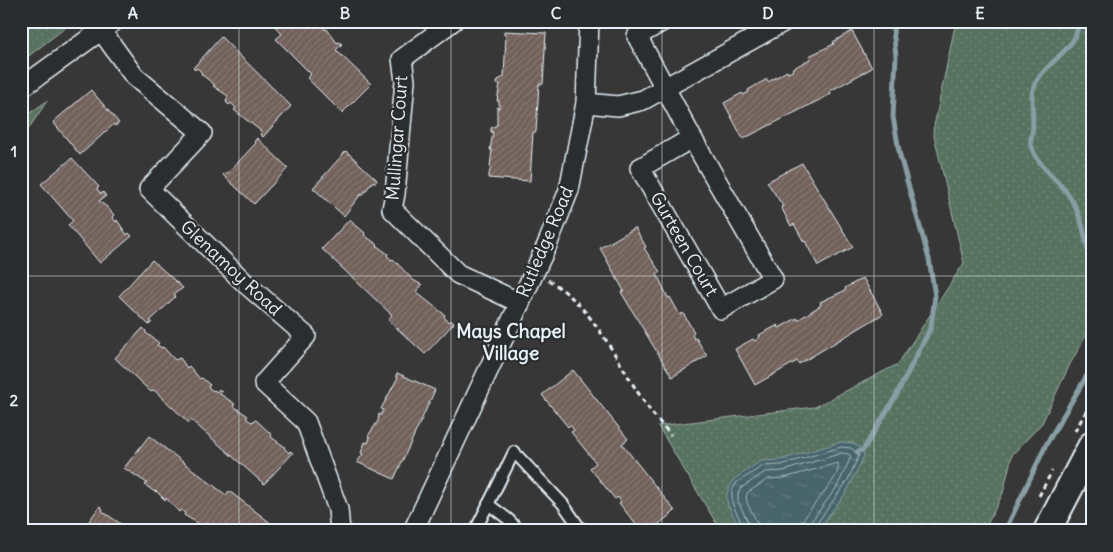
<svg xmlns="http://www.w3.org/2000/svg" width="1113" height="552" viewBox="0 0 1113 552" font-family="Delius,sans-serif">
  <defs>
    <pattern id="park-dots" width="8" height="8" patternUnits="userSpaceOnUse" patternTransform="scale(1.25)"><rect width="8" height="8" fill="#587260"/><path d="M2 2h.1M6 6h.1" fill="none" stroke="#708778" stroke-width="1.8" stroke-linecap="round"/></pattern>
    <pattern id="water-ripples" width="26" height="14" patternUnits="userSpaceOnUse" patternTransform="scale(1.25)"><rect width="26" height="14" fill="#48656c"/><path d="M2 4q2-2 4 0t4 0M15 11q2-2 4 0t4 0" fill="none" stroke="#627c82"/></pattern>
    <pattern id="building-hatch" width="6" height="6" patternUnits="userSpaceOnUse" patternTransform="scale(1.25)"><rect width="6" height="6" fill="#72615a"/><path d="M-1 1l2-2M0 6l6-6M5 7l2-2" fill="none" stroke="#867872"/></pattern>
  </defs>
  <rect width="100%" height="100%" fill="#383737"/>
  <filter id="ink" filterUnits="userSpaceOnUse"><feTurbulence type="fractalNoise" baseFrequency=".02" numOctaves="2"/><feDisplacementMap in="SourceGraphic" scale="10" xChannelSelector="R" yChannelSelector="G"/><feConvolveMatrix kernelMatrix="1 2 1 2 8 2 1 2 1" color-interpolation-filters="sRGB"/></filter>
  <g filter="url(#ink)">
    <!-- park -->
    <g fill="url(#park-dots)" stroke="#a0b2ac">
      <path d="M21,21H74L21,62Z"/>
      <path d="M956,21H1092V325L1070,364L1042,423L1012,455L1003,493L984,531H721L658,426L815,407L898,364L964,263L933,131Z"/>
      <path d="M47,101L21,140V119Z"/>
    </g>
    <!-- water -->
    <path fill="url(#water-ripples)" stroke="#889da4" d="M841,442L853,443L863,450L864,456L846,493L817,531H741L728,505L726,496L733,480L761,461L780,460Z"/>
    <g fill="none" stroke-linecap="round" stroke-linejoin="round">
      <!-- shore -->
      <g stroke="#a8b9c0" stroke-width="1">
        <path d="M745,531L732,503V491L736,483L763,466L781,465L841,447L851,448L859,455L848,480L815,526L814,531"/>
        <path d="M752,531L738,501V493L741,488L765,472L783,471L842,453L849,454L851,457L837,487L810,523L808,531"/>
        <path d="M759,531C759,518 743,505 747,493L768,479L784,478L838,463C843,481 801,510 800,531"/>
      </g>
      <!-- stream -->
      <g stroke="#889da4" stroke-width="5">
        <path d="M1077,21C1084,49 1033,66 1032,96C1032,110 1034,121 1032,134C1031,138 1030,142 1031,145C1036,164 1054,176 1065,190C1080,209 1084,231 1089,254L1092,257"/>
        <path d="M857,452L863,450L896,396L931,327L935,296L929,259L900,156L893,117L896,56L892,21"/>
        <path d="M1005,531L1047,443L1092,367"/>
      </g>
    </g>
    <!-- building -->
    <g fill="url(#building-hatch)" stroke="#e8f1f8">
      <path d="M270,21H320L325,30L327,29L337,43L339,42L342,44L336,50L371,84L342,113L307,78L311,74L276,39L282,34Z"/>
      <path d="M504,31L546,33L543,84H539L536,132H533L530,181L488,178L491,167H490L492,150H490L493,132H491V128L497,125V107L499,108V101H497L500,84H497L498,80L504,77L506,35H504Z"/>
      <path d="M852,31L872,68L830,91L831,94L743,139L724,103L742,93L743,95L749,92L748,90L767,79L768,82L787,71L788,73L793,71L792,69L810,59L809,56L834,44L833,42Z"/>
      <path d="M221,37L291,106L263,137L260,134L262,132L234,110L236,108L231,103L229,105L226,102L228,96L213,86L215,85L201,74L202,73L197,68L195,70L193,68Z"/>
      <path d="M91,90L119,123L115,126L114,124L80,155L53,122Z"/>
      <path d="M257,138L288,168L254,204L223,175L226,172L227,174L256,143L254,142Z"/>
      <path d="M346,151L377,180L375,183L373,181L362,196L361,194L344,216L313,188Z"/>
      <path d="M72,158L99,187L97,189L101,194L103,192L106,196L99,201L107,207L114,215L112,217L116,222L117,220L127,235L129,233L132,236L100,263L68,225L73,221L41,184Z"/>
      <path d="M802,163L853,247L818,266L805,241L804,242L794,224L791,226L781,207L783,206L767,182Z"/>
      <path d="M350,219L356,227L357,226L365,233L364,235L378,245L377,246L388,254L387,256L392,260L393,259L413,280L422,285L416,292L445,315L444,317L448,322L450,320L454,323L425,354L388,320L392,315L322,249Z"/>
      <path d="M635,228L646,247L644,248L660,272L657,274L668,298L670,297L680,315L683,313L694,332L692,334L694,339L696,338L707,356L672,377L621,292L624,291L600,248Z"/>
      <path d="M152,260L183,288L174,294L176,296L150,321L152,322L149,325L119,296Z"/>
      <path d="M863,278L883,314L799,364L797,361L755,385L735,349L753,339L755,341L760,337L759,335L778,325L779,328L797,318L798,320L821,305L820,302L846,290L845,288Z"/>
      <path d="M143,328L146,331L145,332L159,343L157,345L162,348L163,347L175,360L180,358L187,368L189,366L200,379L202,378L210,385L208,387L213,391L214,390L217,392L219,389L222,392L220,394L235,404L233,406L248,416L246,418L251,422L256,420L272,435L271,437L285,447L284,448L289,453L290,451L293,453L264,484L191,420L189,423L154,390L151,392L115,358Z"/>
      <path d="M573,370L628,439L622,444L675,511L650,531H641L619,503L621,502L618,497L615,499L590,468L596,463L571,432L574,430L570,425L568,427L542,395Z"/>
      <path d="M397,373L435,390L394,479L357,462L363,454L361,453L365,442L368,443L370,437L368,436L378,421L379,414L381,415L383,410L381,409L398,377L396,376Z"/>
      <path d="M149,436L226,495L229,491L281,531H215L208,524H205L201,529L198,527L199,524L184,515L185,513L181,510L179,512L166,498L165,500L156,491L155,492L145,485L147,483L124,468Z"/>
      <path d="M100,506L103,509L102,511L131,531H82Z"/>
    </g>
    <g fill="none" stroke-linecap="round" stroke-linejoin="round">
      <!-- service casing -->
      <g stroke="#e8f1f8" stroke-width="14">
        <g id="service">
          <path d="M488,504L508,519L519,531"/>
          <path d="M475,531L514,452L563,504L582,531"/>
        </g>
      </g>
      <!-- minor casing -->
      <g stroke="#e8f1f8" stroke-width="22">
        <g id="minor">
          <path d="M453,21L402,59L405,81L395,194L392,209L458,274L520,303"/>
          <path d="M663,21L637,36L692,138L640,168L721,309L773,279L692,138"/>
          <path d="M101,30L134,76L202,133L149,189L246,284L306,336L264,383L306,422L338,509L340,531"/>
          <path d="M21,88L114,21"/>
          <path d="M586,103L618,106L643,100L785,21"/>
          <path d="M413,531L547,245L569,190L586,103L589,21"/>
        </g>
      </g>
      <!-- secondary casing -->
      <g stroke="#e8f1f8" stroke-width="30">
        <path id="secondary" d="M1047,531L1092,445"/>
      </g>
      <!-- path -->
      <g stroke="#e8f1f8" stroke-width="3" stroke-dasharray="5 4" stroke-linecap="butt">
        <path d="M548,280C595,307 617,363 647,406C654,416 663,426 671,435"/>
        <path d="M1075,431L1092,401"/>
        <path d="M1039,496L1052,471"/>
      </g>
      <!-- service -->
      <use href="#service" stroke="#2a2d2e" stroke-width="10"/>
      <!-- minor -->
      <use href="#minor" stroke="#2a2d2e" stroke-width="19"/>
      <!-- secondary -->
      <use href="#secondary" stroke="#2a2d2e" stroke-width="26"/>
    </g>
  </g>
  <!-- grid -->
  <path fill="none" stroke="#e8f1f8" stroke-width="1" stroke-opacity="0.55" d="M239,21V531M451,21V531M662,21V531M874,21V531M21,276H1092"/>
  <g text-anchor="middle" stroke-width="4.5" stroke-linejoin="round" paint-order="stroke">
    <!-- street labels -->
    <g font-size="18" fill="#e8f1f8" stroke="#2a2d2e">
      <text transform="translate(397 138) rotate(-86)" y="6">Mullingar Court</text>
      <text transform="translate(545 242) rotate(-67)" y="6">Rutledge Road</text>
      <text transform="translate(684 244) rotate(60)" y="6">Gurteen Court</text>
      <text transform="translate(231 268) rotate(43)" y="6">Glenamoy Road</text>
    </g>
    <!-- neighbourhood labels -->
    <g font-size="19" font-weight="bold" fill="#e8f1f8" stroke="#2a2d2e">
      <text x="511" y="338">Mays Chapel<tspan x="511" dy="22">Village</tspan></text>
    </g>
  </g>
  <!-- margin -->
  <rect width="1113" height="552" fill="none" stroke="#2a2d2e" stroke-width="55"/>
  <rect x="28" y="28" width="1058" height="496" fill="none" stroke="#e8f1f8" stroke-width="2"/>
  <g font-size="16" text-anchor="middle" font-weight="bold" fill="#e8f1f8">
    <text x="133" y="19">A</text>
    <text x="345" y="19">B</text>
    <text x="556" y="19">C</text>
    <text x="768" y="19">D</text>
    <text x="980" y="19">E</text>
    <text x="14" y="157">1</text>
    <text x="14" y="406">2</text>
  </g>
</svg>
